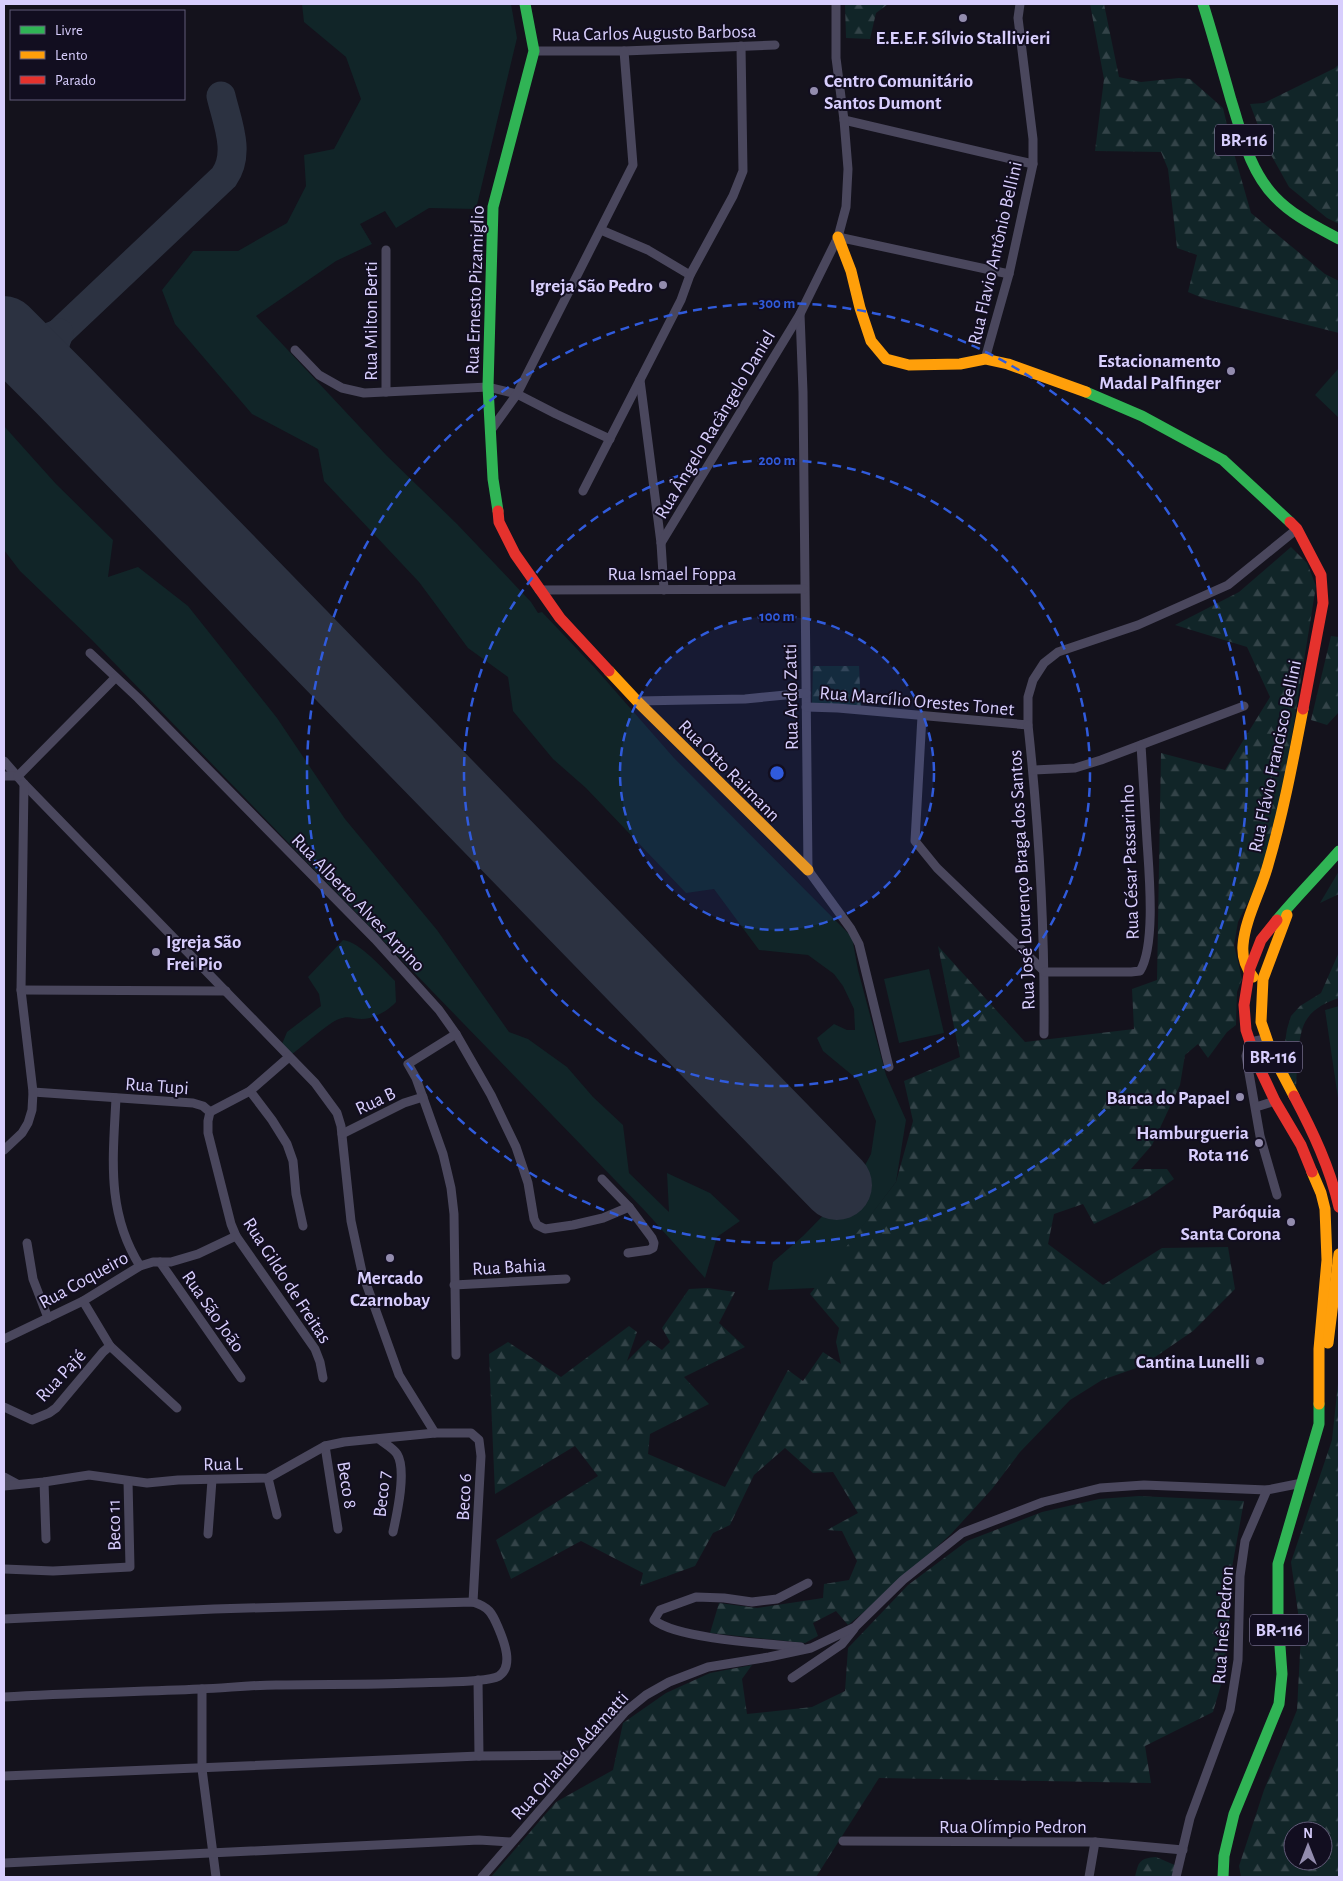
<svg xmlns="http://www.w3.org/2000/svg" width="1343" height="1881" viewBox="0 0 1343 1881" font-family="'Alegreya Sans',sans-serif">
  <defs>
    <pattern id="forest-firs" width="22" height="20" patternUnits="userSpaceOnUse" patternTransform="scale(1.25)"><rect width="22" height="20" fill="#112528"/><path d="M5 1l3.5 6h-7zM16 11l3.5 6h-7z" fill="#334348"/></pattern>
  </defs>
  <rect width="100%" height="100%" fill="#14121c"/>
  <!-- grass -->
  <g fill="#112528">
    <path d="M302,4H511L517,38L476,209L429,208L396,228L385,211L360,224L372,244L336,261L256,316L386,455L457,524L531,602L538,613L542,612L595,668L674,758L852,937L858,970L886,1075L906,1120L896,1182L816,1288L768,1290L773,1262L803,1236L856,1182L871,1154L876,1121L858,1080L823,1051L817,1038L834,1024L847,1030H855L854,1009L843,986L834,974L808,955L759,950L714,889L686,893L586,788L553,759L513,711L508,677L468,648L419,582L324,481L318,449L252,414L175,324L162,290L193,251H238L287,223L306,186L304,155L334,149L361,99L346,57L304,22Z"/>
    <path d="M1339,368V418L1315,395Z"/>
    <path d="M4,426L56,484L113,540L108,577L138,567L188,606L277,718L345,819L437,930L509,1032L528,1039L567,1067L593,1097L623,1125L629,1173L669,1212L667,1173L710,1193L740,1221L717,1237L705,1278L646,1212L92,640L20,571L4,550Z"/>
    <path d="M343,940C360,942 383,969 395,981L396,1002C389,1010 374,1019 362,1019C353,1019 349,1015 339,1019C328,1023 302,1047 291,1055L282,1044L287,1032L321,1006L319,994L308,977Z"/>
    <path d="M929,969L944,1033L899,1043L884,979Z"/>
    <path d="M1339,1006V1105L1325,1010Z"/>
  </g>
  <!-- forest -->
  <g fill="url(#forest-firs)" fill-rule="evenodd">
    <path d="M845,4H888L876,13L870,39L846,38Z"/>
    <path d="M1090,4H1104L1119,77L1141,82L1179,78L1190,79L1223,108L1233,150L1251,213L1325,274L1339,281V333L1205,299L1188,292L1197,255L1177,248L1168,169L1161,152L1095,151L1104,79Z"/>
    <path d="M1339,64V224L1327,218L1289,187L1265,144L1250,104L1264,103L1335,68Z"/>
    <path d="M1291,547L1307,563L1316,586L1282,797L1259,880L1238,922L1234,945L1242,979L1237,992L1236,1025L1227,1032L1208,1058L1198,1044L1185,1055L1180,1085L1152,1145L1131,1169H1167L1174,1179L1147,1198L1094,1224L1083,1204L1054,1214L1048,1244L1103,1285L1162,1248L1228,1247L1235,1289L1193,1331L1142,1366L1102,1380L1070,1400L1020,1452L992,1489L951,1534L875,1603L848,1625L836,1611L813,1623L818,1636L805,1643L710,1633L719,1603L757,1608L823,1598L824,1584L849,1580L857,1561L842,1531L827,1530L858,1513L833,1472L813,1473L785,1448L754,1475L730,1525L713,1533L695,1566L640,1586L643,1573L581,1541L511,1579L496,1540L598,1476L575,1446L495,1494L489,1354L508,1342L561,1377L629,1326L637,1332L627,1361L648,1340L662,1350L670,1342L662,1328L689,1289L708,1288L735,1292L719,1323L745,1347L684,1377L709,1404L650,1434L648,1454L725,1487L788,1370L803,1381L823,1352L841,1364L836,1342L839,1328L810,1294L896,1182L913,1121L904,1081L960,1057L938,946L1025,1042L1134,1029L1132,989L1157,980L1161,753L1225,770L1270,697L1247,647L1175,625L1239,592Z"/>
    <path d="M1331,636L1339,637V712L1327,725L1311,720Z"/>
    <path d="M813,666H859L861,707L812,704Z"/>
    <path d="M1339,871V894L1320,903Z"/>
    <path d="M1339,952V998C1327,1002 1314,1008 1307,1019C1297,1032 1297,1072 1296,1089L1287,1073L1284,1049L1287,1029L1291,1016L1300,1006L1321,993Z"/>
    <path d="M1339,1374V1877H1241L1239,1866L1264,1790L1297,1710L1301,1634L1291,1562L1332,1440ZM1293,1831H1323V1861H1293Z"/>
    <path d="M1139,1496L1244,1501L1231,1573L1229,1621L1223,1678L1213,1712L1145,1746L1151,1783L879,1778L816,1877H491L556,1802L613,1770L623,1723L666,1693L710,1673L752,1665L742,1679L747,1714L812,1707L845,1691L848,1648L908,1585L967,1541L1042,1512L1099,1499Z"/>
    <path d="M1156,1857L1177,1866L1173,1877H1135C1138,1862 1140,1858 1156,1857Z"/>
  </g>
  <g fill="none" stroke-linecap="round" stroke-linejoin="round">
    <!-- taxiway -->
    <g stroke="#2c3241" stroke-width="29">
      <path d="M5,332C24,341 40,343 59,333L224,177C241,153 227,122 221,96"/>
      <path d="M59,333C50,354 52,369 62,389"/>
    </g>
    <!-- runway -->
    <path stroke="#2c3241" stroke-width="70" d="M4,331L62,389L837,1185"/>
    <!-- street -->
    <g stroke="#4a475d" stroke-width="9">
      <path d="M534,51H624L775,45"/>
      <path d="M844,120L1033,164"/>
      <path d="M601,230L648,250L690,275"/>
      <path d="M838,237L1009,274"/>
      <path d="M386,250V392"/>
      <path d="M800,314L803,392L808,870L851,929L859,944L889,1067"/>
      <path d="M295,350L319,375L342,388L364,393L488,387L517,394L556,414L610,439"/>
      <path d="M985,359L1009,274L1033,164V139L1018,18L1020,4"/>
      <path d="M640,380L661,543L664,590"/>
      <path d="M491,430L517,394L633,165L624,51"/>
      <path d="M583,491L681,300L690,275L733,196L743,171L741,46"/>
      <path d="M661,543L800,314L838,237L846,207L848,169L844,120L836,58V4"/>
      <path d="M539,590L804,589"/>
      <path d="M90,653L138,698L375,939L439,1010L456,1034L491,1095L516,1147L528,1183L534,1219L537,1225L545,1229L573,1225L603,1218L629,1207"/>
      <path d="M637,701L745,699L806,693"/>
      <path d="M806,707L838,708L1028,725V697L1033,680L1044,663L1058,652L1138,625L1228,585L1297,529"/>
      <path d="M922,716L915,841L937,868L1045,972"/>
      <path d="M1028,725C1039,827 1045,931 1044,1034"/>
      <path d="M4,761L24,784L315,1083L337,1113L341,1126L351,1221L362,1272L399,1375L435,1433"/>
      <path d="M1034,770L1075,768L1101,760L1244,706"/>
      <path d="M4,776H18"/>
      <path d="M18,776L115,678"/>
      <path d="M1045,972H1131L1140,971C1156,945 1149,872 1147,841C1145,809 1143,777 1141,745"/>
      <path d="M21,990L226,991"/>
      <path d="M456,1034L408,1064L416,1078L443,1154L451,1188L454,1214L456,1355"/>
      <path d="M1265,1039L1250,1042L1246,1056L1260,1136L1277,1195"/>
      <path d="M250,1091L272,1120L287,1144L293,1161L296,1194L303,1226"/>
      <path d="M33,1092L193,1103L203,1106L210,1112"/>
      <path d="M116,1098C113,1158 106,1212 140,1266"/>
      <path d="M1256,1107L1275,1101"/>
      <path d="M210,1112L208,1121V1133L231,1224L236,1236L315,1349L320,1362L323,1378"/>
      <path d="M210,1112L250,1091L289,1057"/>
      <path d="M342,1134L404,1103L423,1097"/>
      <path d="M4,1150L22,1133L28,1123L32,1110L33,1092L21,990L24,784"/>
      <path d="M602,1179L629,1207L652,1238L654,1243L653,1248L649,1250L628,1253"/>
      <path d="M27,1243L33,1279L48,1318"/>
      <path d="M160,1262L241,1378"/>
      <path d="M454,1285L566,1279"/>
      <path d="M83,1301L110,1346L177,1408"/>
      <path d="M4,1339L83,1301L140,1266L153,1262H171L198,1254L236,1236"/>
      <path d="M4,1407L32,1420L49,1413L56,1408L103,1352L110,1346"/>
      <path d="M379,1439C385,1444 393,1448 397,1454C407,1470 397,1514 393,1532"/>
      <path d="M325,1446L338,1529"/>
      <path d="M4,1477L17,1484"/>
      <path d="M268,1478L277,1515"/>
      <path d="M44,1482L46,1539"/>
      <path d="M4,1486L44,1482L89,1475L147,1483L178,1480L268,1478L325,1446L344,1442L435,1433H471L479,1440L481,1456L473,1602"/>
      <path d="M208,1534L212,1480"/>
      <path d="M4,1569L53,1571L130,1567L128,1481"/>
      <path d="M4,1619L214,1609L473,1602C489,1607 492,1613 498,1627C504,1641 514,1666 499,1676C488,1683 428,1682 412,1683C367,1685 322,1684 276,1685C251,1685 226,1688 200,1689C135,1692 69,1693 4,1697"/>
      <path d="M801,1647C769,1644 677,1639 654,1620L660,1610L696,1597L724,1598L752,1602L777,1599L808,1583"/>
      <path d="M792,1678L842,1644L854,1629"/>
      <path d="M478,1680L479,1756"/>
      <path d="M202,1689V1769L216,1877"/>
      <path d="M4,1776L479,1756L587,1755"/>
      <path d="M843,1841L1095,1842L1183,1850"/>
      <path d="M4,1863L479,1840L511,1842"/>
      <path d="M482,1877L625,1712L646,1695L669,1682L708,1667L769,1657L811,1648L855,1627L903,1580L962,1533L1043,1502L1100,1488L1144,1485L1267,1490L1302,1483"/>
      <path d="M1089,1877L1095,1842"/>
      <path d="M1176,1877L1190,1818L1230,1710L1238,1660L1240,1576L1245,1541L1267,1490"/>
    </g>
    <!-- fast -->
    <g stroke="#30b455" stroke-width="11">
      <path d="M1203,4C1213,36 1222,68 1231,100C1242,134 1249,170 1275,197C1293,216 1317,227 1339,239"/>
      <path d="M1086,392L1142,416L1223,460L1290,522"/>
      <path d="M498,511L493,479L488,387L493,207L534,51L525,4"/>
      <path d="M1277,920C1297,896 1319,874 1339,851"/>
      <path d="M1223,1877L1224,1856L1234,1814L1279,1704L1282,1674L1278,1619V1564L1319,1424V1404"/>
    </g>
    <!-- slow -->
    <g stroke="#ff9f0a" stroke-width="11">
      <path d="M838,237L851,271L860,308L871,341L886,359L909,365L960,364L985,359L1008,364L1086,392"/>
      <path d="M609,671L637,701L808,870"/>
      <path d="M1287,915L1263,979L1261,1022L1272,1054L1294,1096"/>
      <path d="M1253,977C1245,967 1242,958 1243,945C1245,919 1261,891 1268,865C1283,814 1293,761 1303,709"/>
      <path d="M1312,1172L1321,1193L1325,1209L1327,1260L1319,1349V1404"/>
      <path d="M1328,1343L1339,1254"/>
    </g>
    <!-- jam -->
    <g stroke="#e5322d" stroke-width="11">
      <path d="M498,511L499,522L515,554L560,618L609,671"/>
      <path d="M1290,522L1297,529L1321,575L1323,603L1303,709"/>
      <path d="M1277,920L1261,940L1250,968L1244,1005L1246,1030L1257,1063L1275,1101L1301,1145L1312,1172"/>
      <path d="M1294,1096C1313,1132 1330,1168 1339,1207"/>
    </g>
  </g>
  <!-- distance rings -->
  <circle cx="777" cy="773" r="157" fill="#305bdc" fill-opacity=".12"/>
  <g fill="none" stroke="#305bdc" stroke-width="2.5" stroke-dasharray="9 6">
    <circle cx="777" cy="773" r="157"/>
    <circle cx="777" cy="773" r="313"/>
    <circle cx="777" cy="773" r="470"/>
  </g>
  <!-- markers -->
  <g fill="#938cae" stroke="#120e20" stroke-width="2">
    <circle cx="963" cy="18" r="5"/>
    <circle cx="814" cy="91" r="5"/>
    <circle cx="663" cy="285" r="5"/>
    <circle cx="1231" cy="371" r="5"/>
    <circle cx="156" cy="952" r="5"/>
    <circle cx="1240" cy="1097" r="5"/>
    <circle cx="1259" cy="1143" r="5"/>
    <circle cx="1291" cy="1222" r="5"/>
    <circle cx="390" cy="1258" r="5"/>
    <circle cx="1260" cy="1361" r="5"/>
  </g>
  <g text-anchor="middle" stroke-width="4" stroke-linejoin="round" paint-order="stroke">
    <!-- shield labels -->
    <g fill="#120e20" stroke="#9d94bb" stroke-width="1">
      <rect x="1215" y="124.5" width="58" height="31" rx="4"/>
      <rect x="1244" y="1041.5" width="58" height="31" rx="4"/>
      <rect x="1250" y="1614.5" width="58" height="31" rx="4"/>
    </g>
    <g font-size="18" font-weight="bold" fill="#d8cefd">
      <text x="1244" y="146">BR-116</text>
      <text x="1273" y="1063">BR-116</text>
      <text x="1279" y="1636">BR-116</text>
    </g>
    <!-- street labels -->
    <g font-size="19" fill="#d8cefd" stroke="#120e20">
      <text transform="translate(654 32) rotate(-1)" y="7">Rua Carlos Augusto Barbosa</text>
      <text transform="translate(994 253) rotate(-77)" y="7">Rua Flavio Antônio Bellini</text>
      <text transform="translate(474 290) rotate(-88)" y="7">Rua Ernesto Pizamiglio</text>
      <text transform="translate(370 321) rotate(-90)" y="7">Rua Milton Berti</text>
      <text transform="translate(714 424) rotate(-59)" y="7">Rua Ângelo Racângelo Daniel</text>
      <text x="672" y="580">Rua Ismael Foppa</text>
      <text transform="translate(790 697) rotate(-91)" y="7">Rua Ardo Zatti</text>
      <text transform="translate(917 700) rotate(5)" y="7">Rua Marcílio Orestes Tonet</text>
      <text transform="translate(1274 756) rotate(-78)" y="7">Rua Flávio Francisco Bellini</text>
      <text transform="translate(730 770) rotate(45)" y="7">Rua Otto Raimann</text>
      <text transform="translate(1129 862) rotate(-92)" y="7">Rua César Passarinho</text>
      <text transform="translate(1021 880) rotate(-93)" y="7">Rua José Lourenço Braga dos Santos</text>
      <text transform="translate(359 902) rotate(46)" y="7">Rua Alberto Alves Arpino</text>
      <text transform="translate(157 1085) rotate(4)" y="7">Rua Tupi</text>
      <text transform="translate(375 1100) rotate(-25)" y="7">Rua B</text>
      <text transform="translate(509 1266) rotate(-3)" y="7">Rua Bahia</text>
      <text transform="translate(83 1279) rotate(-29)" y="7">Rua Coqueiro</text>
      <text transform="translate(288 1280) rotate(57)" y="7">Rua Gildo de Freitas</text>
      <text transform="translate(214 1311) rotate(55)" y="7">Rua São João</text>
      <text transform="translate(60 1375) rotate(-47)" y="7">Rua Pajé</text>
      <text transform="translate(223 1463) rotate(-1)" y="7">Rua L</text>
      <text transform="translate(348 1485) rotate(81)" y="7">Beco 8</text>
      <text transform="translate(381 1494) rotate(-84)" y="7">Beco 7</text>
      <text transform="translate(463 1497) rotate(-87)" y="7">Beco 6</text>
      <text transform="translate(113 1525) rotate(-91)" y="7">Beco 11</text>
      <text transform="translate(1222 1625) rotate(-86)" y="7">Rua Inês Pedron</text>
      <text transform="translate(569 1755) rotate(-48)" y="7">Rua Orlando Adamatti</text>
      <text x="1013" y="1833">Rua Olímpio Pedron</text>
    </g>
    <!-- poi labels -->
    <g font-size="19" font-weight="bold" fill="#d8cefd" stroke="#120e20" text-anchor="end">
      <text x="963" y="44" text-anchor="middle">E.E.E.F. Sílvio Stallivieri</text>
      <text x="824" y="87" text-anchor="start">Centro Comunitário<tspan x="824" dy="22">Santos Dumont</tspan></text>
      <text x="653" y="292">Igreja São Pedro</text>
      <text x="1221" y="367">Estacionamento<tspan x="1221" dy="22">Madal Palfinger</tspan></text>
      <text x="166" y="948" text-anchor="start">Igreja São<tspan x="166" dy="22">Frei Pio</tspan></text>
      <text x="1230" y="1104">Banca do Papael</text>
      <text x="1249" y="1139">Hamburgueria<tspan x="1249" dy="22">Rota 116</tspan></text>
      <text x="1281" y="1218">Paróquia<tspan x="1281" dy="22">Santa Corona</tspan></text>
      <text x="390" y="1284" text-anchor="middle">Mercado<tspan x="390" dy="22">Czarnobay</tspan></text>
      <text x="1250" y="1368">Cantina Lunelli</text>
    </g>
  </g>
  <circle cx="777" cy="773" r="8" fill="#305bdc" stroke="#120e20" stroke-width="2.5"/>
  <g font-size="15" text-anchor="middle" font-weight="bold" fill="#305bdc" stroke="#120e20" stroke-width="4" stroke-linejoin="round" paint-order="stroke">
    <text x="777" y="308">300 m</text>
    <text x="777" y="465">200 m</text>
    <text x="777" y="621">100 m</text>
  </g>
  <!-- border -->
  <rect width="1343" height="1881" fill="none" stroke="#d8cefd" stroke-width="10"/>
  <!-- legend -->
  <rect x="10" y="10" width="175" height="90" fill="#120e20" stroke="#615b78"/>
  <rect x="20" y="26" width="25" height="8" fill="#30b455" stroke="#615b78"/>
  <text x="55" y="35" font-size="15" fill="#d8cefd">Livre</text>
  <rect x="20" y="51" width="25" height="8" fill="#ff9f0a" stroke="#615b78"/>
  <text x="55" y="60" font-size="15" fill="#d8cefd">Lento</text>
  <rect x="20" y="76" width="25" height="8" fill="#e5322d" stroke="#615b78"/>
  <text x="55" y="85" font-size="15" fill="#d8cefd">Parado</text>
  <!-- north arrow -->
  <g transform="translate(1308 1846)"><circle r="24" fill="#120e20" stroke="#615b78"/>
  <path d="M0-4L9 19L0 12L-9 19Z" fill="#938cae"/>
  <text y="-8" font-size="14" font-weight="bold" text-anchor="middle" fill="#d8cefd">N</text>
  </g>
</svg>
